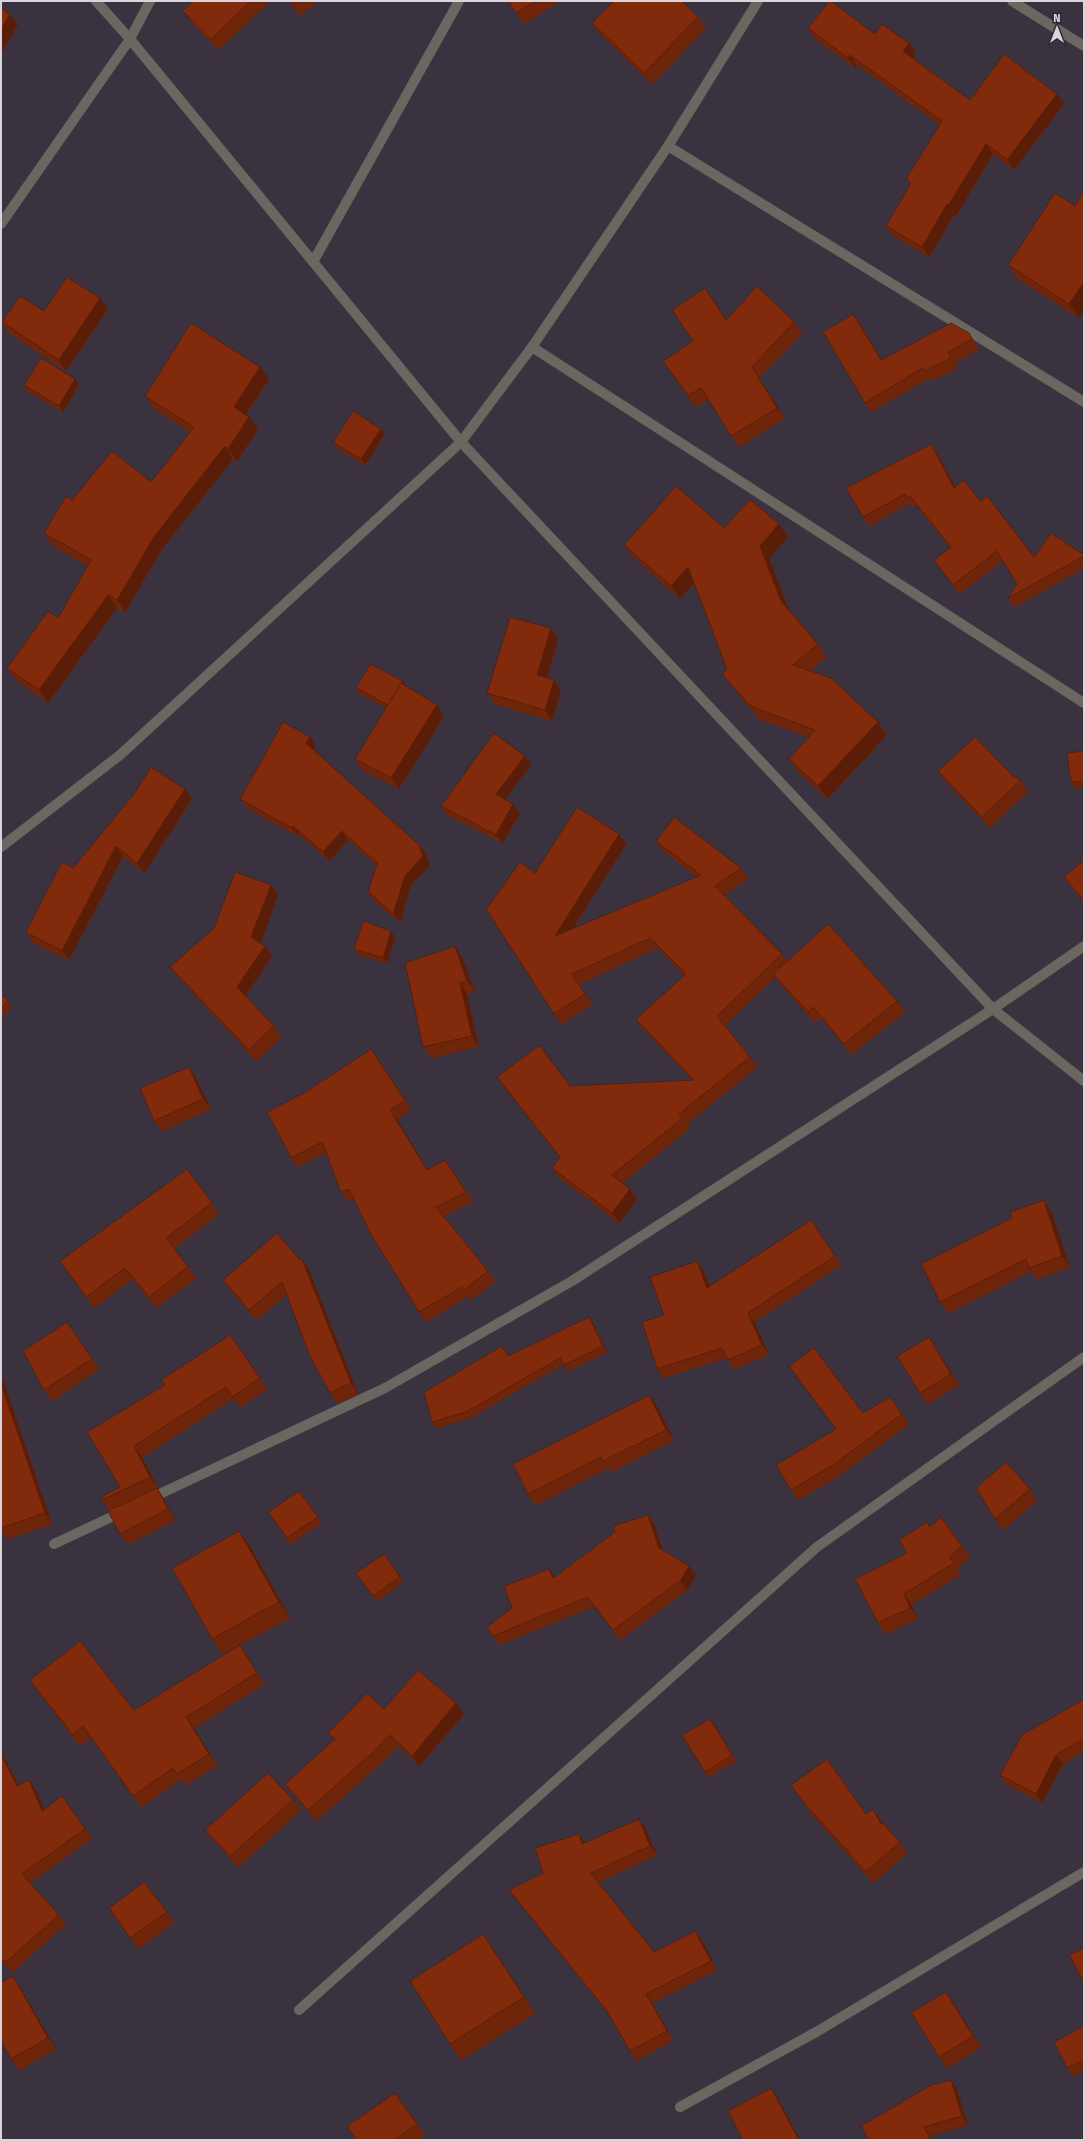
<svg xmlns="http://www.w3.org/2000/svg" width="1085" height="2141" viewBox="0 0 1085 2141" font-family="'Fira Sans',sans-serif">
  <rect width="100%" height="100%" fill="#3b3240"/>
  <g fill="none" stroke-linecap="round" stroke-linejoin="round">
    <!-- street -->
    <g stroke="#6a6760" stroke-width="10">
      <path d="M96,1L130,39L461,442L993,1009L1084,1081"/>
      <path d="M1012,1L1084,46"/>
      <path d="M668,146L1084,402"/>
      <path d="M1,224L130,39L150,1"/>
      <path d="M313,262L459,1"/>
      <path d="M532,347L1084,703"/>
      <path d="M1,847L120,755L461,442L532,347L668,146L758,1"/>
      <path d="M149,1499L385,1388L572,1281L993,1009L1084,946"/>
      <path d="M54,1544L124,1511"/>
      <path d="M299,2010L817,1547L1084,1357"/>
      <path d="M680,2107L818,2031L1084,1872"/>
    </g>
  </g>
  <!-- wall -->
  <g fill="#6f250a">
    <path d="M193,1H266L267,4L218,50L190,21L183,11Z"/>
    <path d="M288,1H318L300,15Z"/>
    <path d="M508,1H560L524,24Z"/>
    <path d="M698,17L706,28L652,84L600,34L592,23Z"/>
    <path d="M808,28L875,34L909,43L916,53L913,58L970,100L1064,104L1014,170L993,154L956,216L954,215L929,257L893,236L886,226L910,185L906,179L940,125L857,65L855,68L815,39Z"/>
    <path d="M1084,190V310L1079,318L1018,279L1008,265L1075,206Z"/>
    <path d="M108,309L66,371L9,333L2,322Z"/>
    <path d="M853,314L860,324L881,359L969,333L979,349L955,363L958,368L931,381L929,378L871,412L865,403Z"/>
    <path d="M726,320L794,322L802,333L759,378L785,418L739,447L708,399L695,407L663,361Z"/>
    <path d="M269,379L246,415L249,417L258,429L237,461L233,459L162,549L125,612L117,608L48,703L16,680L7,668L58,618L88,566L53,546L44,533L72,500L151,482L190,432L154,409L145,396Z"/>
    <path d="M79,384L63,412L27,391L24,385Z"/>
    <path d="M381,429L385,434L365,465L337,448L333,442Z"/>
    <path d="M931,444L937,453L955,487L980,501L1034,557L1084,555V568L1014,607L1008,598L1017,584L1003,560L959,594L934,560L950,548L916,505L913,507L910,503L869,526L863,517Z"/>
    <path d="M724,528L788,537L769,558L789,610L818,644L826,657L810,671L887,735L827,799L798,771L789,759L809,737L759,719L731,686L722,674L727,669L694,583L680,599L633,557L624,545Z"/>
    <path d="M558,639L547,678L554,680L561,691L552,721L495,704L487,693Z"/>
    <path d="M403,681L407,687L444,716L399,789L362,770L355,759L386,708L360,694L356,688Z"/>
    <path d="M310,737L316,746L313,750L419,845L426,854L430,865L411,885L400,923L374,901L368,892L376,865L348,840L329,861L300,835L299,837L247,808L240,799Z"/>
    <path d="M1084,751V787L1075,788L1071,782Z"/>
    <path d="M531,765L505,799L520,813L503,843L447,815L441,806Z"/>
    <path d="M938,771L1013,776L1021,780L1028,791L990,828L946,782Z"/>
    <path d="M185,789L192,799L144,873L123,856L69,960L32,942L26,932L73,868Z"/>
    <path d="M619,834L626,844L573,928L697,877L663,851L656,841L741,868L748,878L724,895L782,954L787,961L897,1001L905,1012L851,1054L821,1018L815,1023L781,985L775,977L724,1026L750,1057L757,1067L687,1124L690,1128L622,1183L630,1189L637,1199L619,1223L559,1178L552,1168L560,1158L504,1087L497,1077L570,1086L692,1080L643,1029L636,1019L684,976L657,948L579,984L592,1004L561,1024L554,1014L535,873Z"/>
    <path d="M1084,860V902L1064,877Z"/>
    <path d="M271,885L278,895L260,943L265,946L272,956L245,996L274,1026L281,1037L256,1061L178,977L170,967Z"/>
    <path d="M395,937L387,963L358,955L354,949Z"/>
    <path d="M462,957L475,991L467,994L479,1046L431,1058L423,1047Z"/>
    <path d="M1,994L8,1001L12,1007L1,1017Z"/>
    <path d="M371,1049L411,1109L397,1119L427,1169L445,1160L473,1201L444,1216L488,1271L495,1281L471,1300L468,1296L426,1322L419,1312L354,1199L348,1201L341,1192L326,1152L297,1167L291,1158L304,1093Z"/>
    <path d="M189,1067L196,1078L211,1109L162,1131L154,1121Z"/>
    <path d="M187,1169L219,1214L174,1248L196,1278L156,1308L132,1279L94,1308L60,1261Z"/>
    <path d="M1044,1200L1051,1211L1070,1267L1036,1279L1031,1271L948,1313L940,1302L1012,1218Z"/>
    <path d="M811,1220L841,1265L754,1322L769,1354L734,1369L726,1358L663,1378L657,1369L664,1315L697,1261L703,1270L709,1286Z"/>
    <path d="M302,1259L309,1270L358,1394L337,1403L330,1393L287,1294L256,1320L230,1290L223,1280Z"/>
    <path d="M589,1317L593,1323L607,1352L568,1371L563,1364L470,1418L436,1428L432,1422L506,1352L508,1356Z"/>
    <path d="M67,1322L99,1369L52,1401L44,1390Z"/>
    <path d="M230,1335L267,1389L240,1407L234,1398L142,1457L158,1488H157L164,1499L175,1520L128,1544L120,1534L110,1511L102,1500L120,1487L87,1432L165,1385Z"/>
    <path d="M929,1337L936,1348L959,1385L927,1404L920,1393Z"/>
    <path d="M789,1366L863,1413L890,1397L909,1424L840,1475L798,1500L791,1490L836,1429Z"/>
    <path d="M1,1376L3,1380L52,1524L7,1539L1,1530Z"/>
    <path d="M649,1395L657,1406L674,1440L611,1472L608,1468L535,1505L528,1494Z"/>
    <path d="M1030,1489L1037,1500L1003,1530L995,1519Z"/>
    <path d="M299,1491L321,1523L290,1544L268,1512Z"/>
    <path d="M648,1515L654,1524L663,1550L689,1566L696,1575L687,1590L620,1640L595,1606L499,1645L493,1636L512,1608L549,1569L555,1577Z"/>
    <path d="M930,1527L962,1546L970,1557L957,1568L961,1574L911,1605L918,1618L885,1634L878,1623L907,1553Z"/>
    <path d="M250,1546L290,1618L222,1654L212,1639Z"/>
    <path d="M384,1554L403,1582L377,1601L356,1573Z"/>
    <path d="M240,1645L247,1656L264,1684L194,1728L217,1765L185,1785L181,1779L141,1807L91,1737L80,1746L37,1691L30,1680L134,1710Z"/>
    <path d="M1084,1699V1751L1063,1764L1042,1803L1006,1784L1000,1775Z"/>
    <path d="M384,1709L464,1714L419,1766L398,1746L378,1766L316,1821L293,1794L285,1784L334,1740L328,1733Z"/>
    <path d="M714,1724L736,1761L708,1777L705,1772Z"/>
    <path d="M1,1752L19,1785L29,1780L36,1790L44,1809L62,1796L92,1838L30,1883L59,1915L66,1924L12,1972L1,1961Z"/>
    <path d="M791,1785L866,1814L873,1809L882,1823L900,1842L907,1853L873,1883L813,1816Z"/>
    <path d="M293,1800L301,1810L238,1867L213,1840L205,1830Z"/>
    <path d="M645,1828L657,1855L598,1882L654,1952L695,1931L702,1940L717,1970L652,2003L673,2040L636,2061L630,2051L609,2015L516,1899L509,1890L543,1873L579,1834L585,1842Z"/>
    <path d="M109,1908L167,1912L174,1923L138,1949Z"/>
    <path d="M483,1934L535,2013L461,2060L450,2044Z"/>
    <path d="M20,1987L56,2049L19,2070L11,2059Z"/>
    <path d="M953,2002L981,2047L947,2068L939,2057Z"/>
    <path d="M1084,2026V2070L1073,2076L1067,2068Z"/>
    <path d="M957,2089L968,2125L930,2136L932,2140H869Z"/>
    <path d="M395,2093L425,2135L418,2140H356Z"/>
  </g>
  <!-- shaded-wall -->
  <g fill="#5a1e08">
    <path d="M10,14L18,24L1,54V30Z"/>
    <path d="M909,43L916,53L910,62L903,51Z"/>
    <path d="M850,55L857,65L855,68L848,58Z"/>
    <path d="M1057,94L1064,104L1014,170L1007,160Z"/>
    <path d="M986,144L993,154L956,216L948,206Z"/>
    <path d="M947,204L954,215L929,257L922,247Z"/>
    <path d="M1084,282V310L1079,318L1069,304Z"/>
    <path d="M100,298L108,309L66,371L59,360Z"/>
    <path d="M853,314L860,324L887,369L881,360Z"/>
    <path d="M969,333L975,343L979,349L972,339Z"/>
    <path d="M948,353L955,363L958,368L951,358Z"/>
    <path d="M260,367L269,379L242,420L234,407Z"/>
    <path d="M752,367L759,378L785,418L777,408Z"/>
    <path d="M75,379L79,384L63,412L59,406Z"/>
    <path d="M249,417L258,429L237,461L228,449Z"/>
    <path d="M381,429L385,434L365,465L361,459Z"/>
    <path d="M931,444L937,453L961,497L954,488Z"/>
    <path d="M225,446L233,459L162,549L125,612L117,600L154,537Z"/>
    <path d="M779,524L788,537L769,558L790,613L781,601L760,546Z"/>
    <path d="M688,567L697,580L680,599L671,586Z"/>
    <path d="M108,595L117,608L48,703L39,690Z"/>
    <path d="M551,628L558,639L545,686L537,675Z"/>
    <path d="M554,680L561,691L552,721L545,710Z"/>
    <path d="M403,681L407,687L390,706Z"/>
    <path d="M437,705L444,716L399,789L391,778Z"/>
    <path d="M878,722L887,735L827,799L818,786Z"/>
    <path d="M310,737L316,746L312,752L306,743Z"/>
    <path d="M525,756L531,765L502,803L496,794Z"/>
    <path d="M185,789L192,799L144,873L137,863Z"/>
    <path d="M513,804L520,813L503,843L496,835Z"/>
    <path d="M293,826L300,835L299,837L292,828Z"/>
    <path d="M342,831L348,840L329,861L323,852Z"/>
    <path d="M619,834L626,844L562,946L555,936Z"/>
    <path d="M419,845L426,854L430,865L411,885L400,923L393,914L405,876Z"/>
    <path d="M116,846L123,856L69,960L62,951Z"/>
    <path d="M271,885L278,895L259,948L251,937Z"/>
    <path d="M391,931L395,937L387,963L383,958Z"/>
    <path d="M265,946L272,956L244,998L237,987Z"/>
    <path d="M455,946L462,957L475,991L467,981Z"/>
    <path d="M460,983L467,994L479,1046L472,1036Z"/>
    <path d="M189,1067L196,1078L211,1109L203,1099Z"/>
    <path d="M390,1110L397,1119L433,1179L427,1170Z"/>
    <path d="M630,1189L637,1199L619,1223L612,1213Z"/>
    <path d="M1044,1200L1051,1211L1070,1267L1062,1256Z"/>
    <path d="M302,1259L309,1270L358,1394L351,1383Z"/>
    <path d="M697,1261L703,1270L714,1297L707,1288Z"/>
    <path d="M748,1313L754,1322L769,1354L762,1345Z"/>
    <path d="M589,1317L593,1323L607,1352L603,1346Z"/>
    <path d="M929,1337L936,1348L959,1385L951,1374Z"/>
    <path d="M1,1376L3,1380L52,1524L45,1513L1,1384Z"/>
    <path d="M649,1395L657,1406L674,1440L666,1430Z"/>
    <path d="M134,1446L142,1457L158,1488L150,1477Z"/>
    <path d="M157,1488L164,1499L175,1520L168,1509Z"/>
    <path d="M648,1515L654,1524L665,1557L659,1548Z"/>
    <path d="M239,1531L250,1546L290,1618L279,1602Z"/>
    <path d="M689,1566L696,1575L687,1590L680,1581Z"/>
    <path d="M549,1569L555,1578H553Z"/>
    <path d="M904,1594L911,1605L918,1618L910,1608Z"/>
    <path d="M456,1703L464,1714L419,1766L412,1756Z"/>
    <path d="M186,1717L194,1728L217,1765L209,1754Z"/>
    <path d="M710,1719L714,1724L736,1761L732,1755Z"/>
    <path d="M1,1752L3,1755L24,1795L17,1786L1,1754Z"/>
    <path d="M1056,1755L1063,1764L1042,1803L1036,1794Z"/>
    <path d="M29,1780L36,1790L49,1820L42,1811Z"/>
    <path d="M873,1809L880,1819L889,1835L881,1824Z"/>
    <path d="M639,1819L645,1828L657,1855L650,1846Z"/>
    <path d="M579,1834L585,1843L582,1844Z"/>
    <path d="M695,1931L702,1940L717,1970L711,1961Z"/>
    <path d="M483,1934L494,1950L535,2013L524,1997Z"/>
    <path d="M13,1976L20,1987L56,2049L48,2038Z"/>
    <path d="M946,1992L953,2002L981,2047L973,2036Z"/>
    <path d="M646,1994L652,2003L673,2040L667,2031Z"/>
    <path d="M951,2080L957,2089L968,2125L962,2116Z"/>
    <path d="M771,2088L778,2098L800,2140H799Z"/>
    <path d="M924,2127L930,2136L932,2140H931L930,2138Z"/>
  </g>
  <!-- building -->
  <g fill="#812b0c" stroke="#5a1e08">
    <path d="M193,1H251L211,39L183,11Z"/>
    <path d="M289,1H296L292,4Z"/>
    <path d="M508,1H536L516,13Z"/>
    <path d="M614,1H682L698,17L644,73L592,23Z"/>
    <path d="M829,1H831L875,34L882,24L909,43L903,51L970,100L1004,54L1057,94L1007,160L986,144L948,206L947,204L922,247L886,226L911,183L906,179L942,121L850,55L848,58L808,28Z"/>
    <path d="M1,8L10,14L1,30Z"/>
    <path d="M1084,190V282L1069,304L1008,265L1055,193L1075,206Z"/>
    <path d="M67,277L100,298L59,360L2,322L20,296L44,311Z"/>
    <path d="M757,286L794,322L752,367L777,408L731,436L701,388L688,396L663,361L693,341L672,310L705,288L726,320Z"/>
    <path d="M853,314L881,360L951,323L969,333L972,339L948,353L951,358L925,371L923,368L865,403L823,332Z"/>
    <path d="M191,323L260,367L234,407L249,417L228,449L225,446L154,537L117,600L108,595L39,690L7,668L48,611L58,618L91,560L44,533L66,496L72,500L112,451L151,482L194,427L145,396Z"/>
    <path d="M41,358L75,379L59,406L24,385Z"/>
    <path d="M353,411L381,429L361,459L333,442Z"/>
    <path d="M931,444L954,488L964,480L980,501L987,496L1034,557L1051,533L1084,555V556L1008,598L1017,584L997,551L953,585L934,560L951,547L910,496L907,498L905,494L863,517L846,488Z"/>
    <path d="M676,486L724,528L750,499L779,524L760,546L781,601L818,644L793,665L831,678L878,722L818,786L789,759L815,730L750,706L722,674L727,669L688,567L671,586L624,545Z"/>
    <path d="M510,617L551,628L537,675L554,680L545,710L487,693Z"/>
    <path d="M370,664L403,681L388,705L356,688Z"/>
    <path d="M401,683L437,705L391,778L355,759Z"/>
    <path d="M283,722L310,737L306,743L419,845L423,856L405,876L393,914L368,892L377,863L342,831L323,852L293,826L292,828L240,799Z"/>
    <path d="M494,733L525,756L496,794L513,804L496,835L441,806Z"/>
    <path d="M975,737L1013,776L1021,780L982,817L938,771Z"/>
    <path d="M1084,751V781L1071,782L1067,753Z"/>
    <path d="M151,767L185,789L137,863L116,846L62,951L26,932L62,862L73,868L134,794Z"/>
    <path d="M577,807L619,834L555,936L701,875L656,841L674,817L741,868L715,886L782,954L717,1016L750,1057L679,1114L683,1118L612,1175L630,1189L612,1213L552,1168L560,1157L497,1077L539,1045L570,1086L694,1080L636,1019L686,974L650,938L572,974L585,994L554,1014L486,909L520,862L535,873Z"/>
    <path d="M1084,860V901L1064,877Z"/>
    <path d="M235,872L271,885L251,937L265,946L237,987L274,1026L249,1050L170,967L214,928Z"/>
    <path d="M363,921L391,931L383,958L354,949Z"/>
    <path d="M828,924L897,1001L844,1044L813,1007L808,1012L773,974Z"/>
    <path d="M455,946L467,981L460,983L472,1036L423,1047L405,963Z"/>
    <path d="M1,994L8,1001L1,1008Z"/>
    <path d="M371,1049L405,1100L390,1110L427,1170L445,1160L466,1192L436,1207L488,1271L464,1290L462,1287L419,1312L370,1233L349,1189L341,1192L322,1142L291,1158L267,1112L304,1093Z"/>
    <path d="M189,1067L203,1099L154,1121L140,1088Z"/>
    <path d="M187,1169L212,1203L166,1238L188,1267L149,1297L125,1268L86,1297L60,1261Z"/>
    <path d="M1044,1200L1062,1256L1029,1268L1026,1259L940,1302L921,1264L1012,1218L1010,1212Z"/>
    <path d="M811,1220L835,1256L748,1313L762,1345L728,1360L722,1348L657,1369L642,1322L664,1315L650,1277L697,1261L707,1288Z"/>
    <path d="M277,1233L300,1260L302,1259L351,1383L330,1393L309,1354L282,1282L249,1310L223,1280Z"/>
    <path d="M589,1317L603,1346L564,1365L560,1358L466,1412L432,1422L424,1392L502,1346L508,1356Z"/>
    <path d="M67,1322L92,1359L44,1390L23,1351Z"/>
    <path d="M230,1335L260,1378L232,1397L226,1387L134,1446L150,1477L102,1500L101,1497L120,1487L87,1432L165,1385L161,1380Z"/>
    <path d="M929,1337L951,1374L920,1393L897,1356Z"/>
    <path d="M814,1348L863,1413L890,1397L902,1414L833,1465L791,1490L776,1465L836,1429L789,1366Z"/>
    <path d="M1,1384L45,1513L1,1528Z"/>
    <path d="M649,1395L666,1430L603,1461L601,1457L528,1494L513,1464Z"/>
    <path d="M1006,1462L1030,1489L995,1519L976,1488Z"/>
    <path d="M157,1488L168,1509L120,1534L108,1511Z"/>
    <path d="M299,1491L318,1517L287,1538L268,1512Z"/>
    <path d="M648,1515L659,1548L689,1566L680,1581L613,1630L588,1597L493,1636L487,1627L512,1608L504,1586L549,1569L553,1578L615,1532L613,1526Z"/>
    <path d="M941,1517L962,1546L950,1557L954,1563L904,1594L910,1608L878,1623L855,1579L907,1553L899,1540L927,1522L930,1527Z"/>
    <path d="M239,1531L279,1602L212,1639L172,1568Z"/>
    <path d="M384,1554L400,1577L373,1596L356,1573Z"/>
    <path d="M80,1641L134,1710L240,1645L257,1673L186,1717L209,1754L177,1774L173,1768L133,1796L83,1726L73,1735L30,1680Z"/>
    <path d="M418,1670L456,1703L412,1756L390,1735L370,1755L308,1810L285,1784L335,1739L328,1733L367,1693L384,1709Z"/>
    <path d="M1084,1699V1739L1056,1755L1036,1794L1000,1775L1022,1735Z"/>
    <path d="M710,1719L732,1755L705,1772L682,1735Z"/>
    <path d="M1,1754L17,1786L29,1780L42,1811L62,1796L85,1829L22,1874L59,1915L5,1963L1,1959Z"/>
    <path d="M827,1759L866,1814L873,1809L881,1824L883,1823L900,1842L866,1872L806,1805L791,1785Z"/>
    <path d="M268,1773L293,1800L230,1856L205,1830Z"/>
    <path d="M639,1819L650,1846L591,1873L654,1952L695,1931L711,1961L646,1994L667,2031L630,2051L607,2011L509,1890L543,1873L535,1848L579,1834L582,1844Z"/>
    <path d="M144,1882L167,1912L130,1938L109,1908Z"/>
    <path d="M483,1934L524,1997L450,2044L410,1981Z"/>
    <path d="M1084,1948V1982L1069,1955Z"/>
    <path d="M13,1976L48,2038L11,2059L1,2041V1982Z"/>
    <path d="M946,1992L973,2036L939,2057L911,2012Z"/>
    <path d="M1084,2026V2060L1067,2068L1054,2042Z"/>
    <path d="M951,2080L962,2116L924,2127L930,2138L926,2140H869L861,2126L931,2085Z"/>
    <path d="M771,2088L799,2140H743L728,2111Z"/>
    <path d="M395,2093L417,2124L395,2140H356L347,2126Z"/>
  </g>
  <!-- border -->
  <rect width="1085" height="2141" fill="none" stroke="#dad4dd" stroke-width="4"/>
  <!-- north arrow -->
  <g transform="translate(1057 28)" stroke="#312836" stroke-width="3" paint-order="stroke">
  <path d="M0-3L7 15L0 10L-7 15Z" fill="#dad4dd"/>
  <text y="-6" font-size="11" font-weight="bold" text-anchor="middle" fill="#dad4dd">N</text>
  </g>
</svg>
